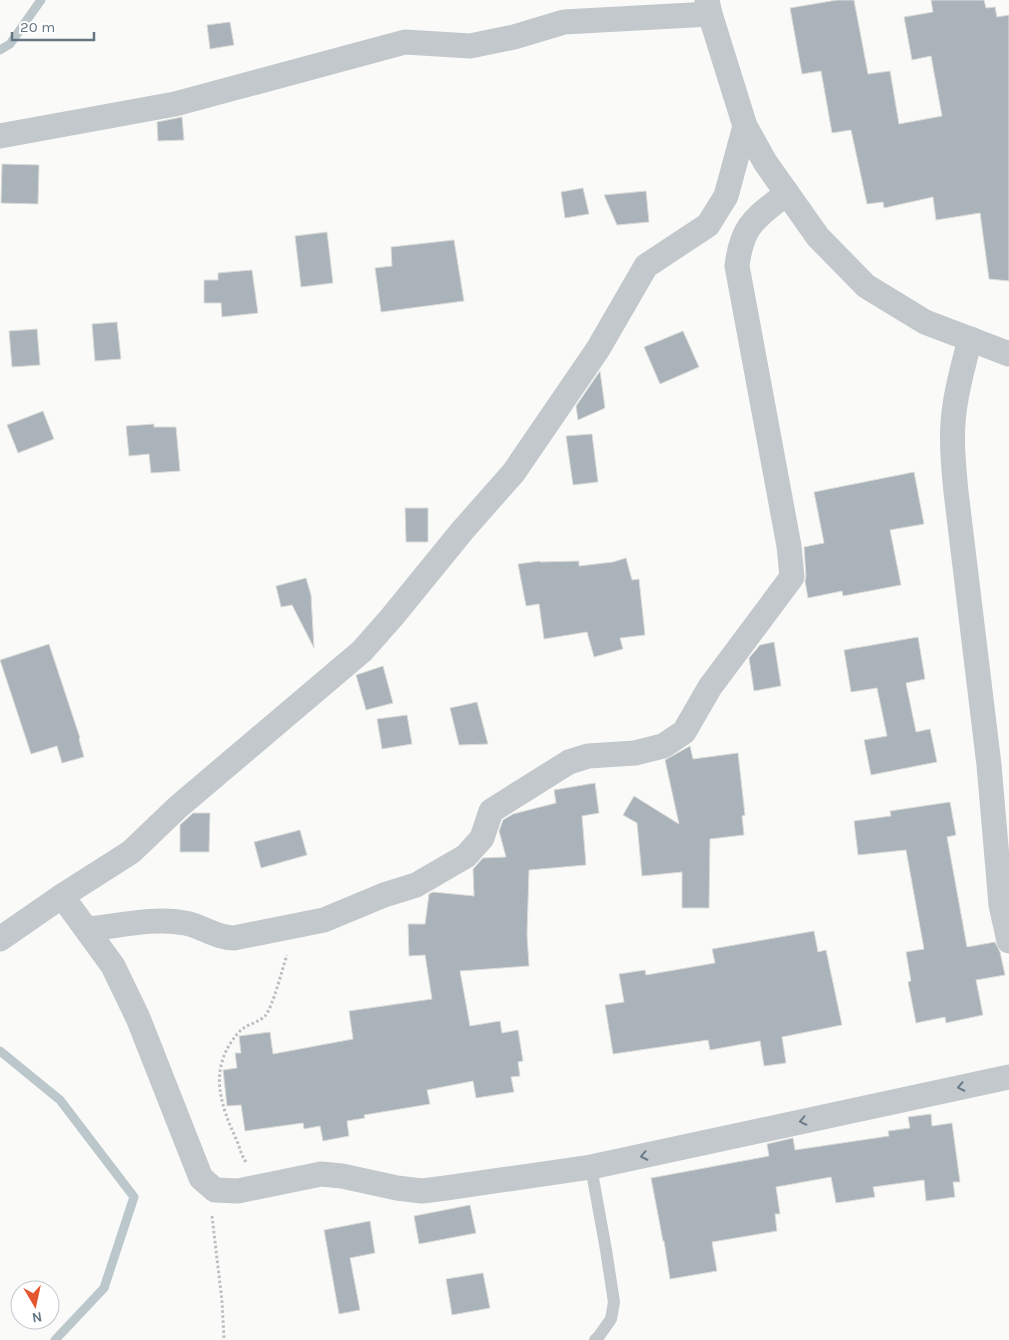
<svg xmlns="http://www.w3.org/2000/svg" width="1009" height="1340" viewBox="0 0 1009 1340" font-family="Karla,sans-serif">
  <rect width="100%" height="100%" fill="#fafaf8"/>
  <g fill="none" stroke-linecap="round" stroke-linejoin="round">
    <!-- stream -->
    <g stroke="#bbc7cb" stroke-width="9">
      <path d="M0,50L10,44L41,0"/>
      <path d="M0,1051L60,1100L134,1197L104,1288L55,1340"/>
    </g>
  </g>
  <!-- building -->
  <g fill="#aab3b9" stroke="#dcdcda">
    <path d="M837,0H854L868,74L890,71L899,124L942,116L931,56L912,60L904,17L933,12L931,0H984L986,8L995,7L997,17L1009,15V281L989,279L980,213L936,220L933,197L884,208L883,202L867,204L851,130L832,133L821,71L802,74L790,8Z"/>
    <path d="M230,22L234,45L210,49L207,25Z"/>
    <path d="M182,117L184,140L158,141L157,122Z"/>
    <path d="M2,164L39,165L38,204L1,203Z"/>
    <path d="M583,188L589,214L565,218L561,192Z"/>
    <path d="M646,191L649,222L617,225L604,195Z"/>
    <path d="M327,232L333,283L301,287L295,236Z"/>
    <path d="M454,240L464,301L381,312L375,268L392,266L391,247Z"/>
    <path d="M252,270L258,313L222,317L221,303H204V280H218V273Z"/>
    <path d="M117,322L121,359L95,361L92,324Z"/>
    <path d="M37,329L40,365L12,367L9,331Z"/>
    <path d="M683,331L699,367L660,384L644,347Z"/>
    <path d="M600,371L605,408L578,420L576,406Z"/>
    <path d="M43,411L54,439L18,453L7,425Z"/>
    <path d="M154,424V427H176L180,471L151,473L149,454L129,456L126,426Z"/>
    <path d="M592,434L598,482L573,485L566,436Z"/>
    <path d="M914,472L924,524L890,530L901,585L843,596L842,591L808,598L805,581L806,576L804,547L824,543L814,492Z"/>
    <path d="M405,508H428V542H406Z"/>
    <path d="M626,558L632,580L639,579L645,635L620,638L623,649L594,657L587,632L544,639L539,604L526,606L518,564L540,561V562L579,561V566L613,562Z"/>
    <path d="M306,578L311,595L314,648L292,605L281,607L276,586Z"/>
    <path d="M918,637L925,679L906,683L916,732L930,729L937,762L871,775L864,740L887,736L877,688L851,692L844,650Z"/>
    <path d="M774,642L781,686L754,691L749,658L760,645Z"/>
    <path d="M49,644L80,738L79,739L84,757L62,763L57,746L31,754L0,660Z"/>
    <path d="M383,666L393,703L366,710L356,675Z"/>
    <path d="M477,702L488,744L459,745L450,708Z"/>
    <path d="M407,715L412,744L382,749L377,719Z"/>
    <path d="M690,746L693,759L738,753L745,815L742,816L744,835L710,839L709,908H682V872L642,876L637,823L623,815L634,796L679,824L665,760Z"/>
    <path d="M595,783L599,813L582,816L586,865L529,870L527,934L529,966L460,971L470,1026L500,1021L502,1033L518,1030L523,1061L518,1062L520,1076L511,1077L514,1092L476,1098L473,1081L427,1090L430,1104L364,1115L365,1118L347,1121L349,1136L323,1141L320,1126L304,1129L303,1123L245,1131L241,1105L227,1106L223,1070L237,1068L235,1053H241L239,1036L270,1032L273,1054L353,1039L349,1011L432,999L425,955L409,956L408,924H425L429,894L433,892L474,896L473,869L483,858L506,857L499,831L503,820L513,814L556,803L554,790Z"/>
    <path d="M950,802L956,835L947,837L967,947L995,942L1000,952L1005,975L976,980L983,1015L946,1023L945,1017L916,1023L908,982L911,981L906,952L924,949L906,850L858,855L854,821L891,816L890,811Z"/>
    <path d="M193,813H210L209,852H180V825Z"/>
    <path d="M300,830L307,855L261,868L254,842Z"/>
    <path d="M814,931L818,952L826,950L842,1025L782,1037L786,1063L764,1066L760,1041L710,1050L708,1040L613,1054L605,1005L624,1002L619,974L645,970L646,975L715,963L712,949Z"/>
    <path d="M931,1114L932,1126L952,1123L960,1182H953L955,1197L926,1201L924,1180L873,1187L875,1197L836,1203L831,1177L776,1187L780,1214H775L777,1231L712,1242L717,1271L670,1279L664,1241H663L651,1178L769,1156L767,1144L793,1138L795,1150L889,1136L888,1131L910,1128L908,1117Z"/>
    <path d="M470,1205L476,1233L419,1244L414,1216Z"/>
    <path d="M370,1221L375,1253L350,1258L360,1310L339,1314L324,1230Z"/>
    <path d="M483,1273L490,1308L452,1315L446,1279Z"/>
  </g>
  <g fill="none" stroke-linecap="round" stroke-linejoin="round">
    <!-- path -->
    <g stroke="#bbbfc2" stroke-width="3" stroke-dasharray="2.5 2.5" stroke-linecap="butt">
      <path d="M246,1162C241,1155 240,1148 237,1141C219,1102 208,1067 239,1032C246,1024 258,1023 265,1016C273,1007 282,969 287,955"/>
      <path d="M212,1216L222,1301L224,1340"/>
    </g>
    <!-- lane -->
    <path stroke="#c3c8cc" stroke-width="12" d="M591,1167L606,1250L614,1302L611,1319L599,1336L595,1340"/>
    <!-- street -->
    <g stroke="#c3c8cc" stroke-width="25">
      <path d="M707,0L710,14L745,126L765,162L818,237L866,286L925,322L1009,354"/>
      <path d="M0,136L175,104L405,42L470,46L514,37L564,22L710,14"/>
      <path d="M970,339C963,367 955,394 953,423C951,446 954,469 956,492L989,765L1001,905L1009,941"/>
      <path d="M62,896L113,966L138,1018L201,1178L215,1190L238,1191L321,1174L342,1176L397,1188L422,1191L446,1188L591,1167L1009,1077"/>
      <path d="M87,929C119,926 154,917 185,923C202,926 216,938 234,938L324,920L384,895L416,885L466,856L482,838L491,811L569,762L588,756L635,753L663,746L684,732L710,687L792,577L789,546L737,266C742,224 756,218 787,193"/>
      <path d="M0,939L62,896L131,852L178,807L362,651L392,617L462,531L514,472L598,349L646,266L708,225L726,196L745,126"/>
    </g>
  </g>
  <!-- one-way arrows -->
  <defs><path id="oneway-chevron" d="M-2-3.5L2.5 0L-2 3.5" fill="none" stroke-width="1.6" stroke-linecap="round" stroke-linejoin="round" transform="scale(1.25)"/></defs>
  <g stroke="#6a7a87">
    <use href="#oneway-chevron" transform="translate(961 1087) rotate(168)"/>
    <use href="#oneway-chevron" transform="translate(803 1121) rotate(168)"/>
    <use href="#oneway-chevron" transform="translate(644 1156) rotate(168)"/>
  </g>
  <!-- north arrow -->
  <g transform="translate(35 1305) rotate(171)"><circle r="24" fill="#ffffff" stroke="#c1c8cd"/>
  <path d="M0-4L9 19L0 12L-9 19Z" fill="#e4572e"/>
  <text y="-8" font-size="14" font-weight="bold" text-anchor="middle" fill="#657683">N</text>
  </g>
  <!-- scale -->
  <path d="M12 32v8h82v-8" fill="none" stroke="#657683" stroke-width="2.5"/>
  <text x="20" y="32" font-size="15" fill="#657683" stroke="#ffffff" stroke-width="4" paint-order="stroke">20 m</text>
</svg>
